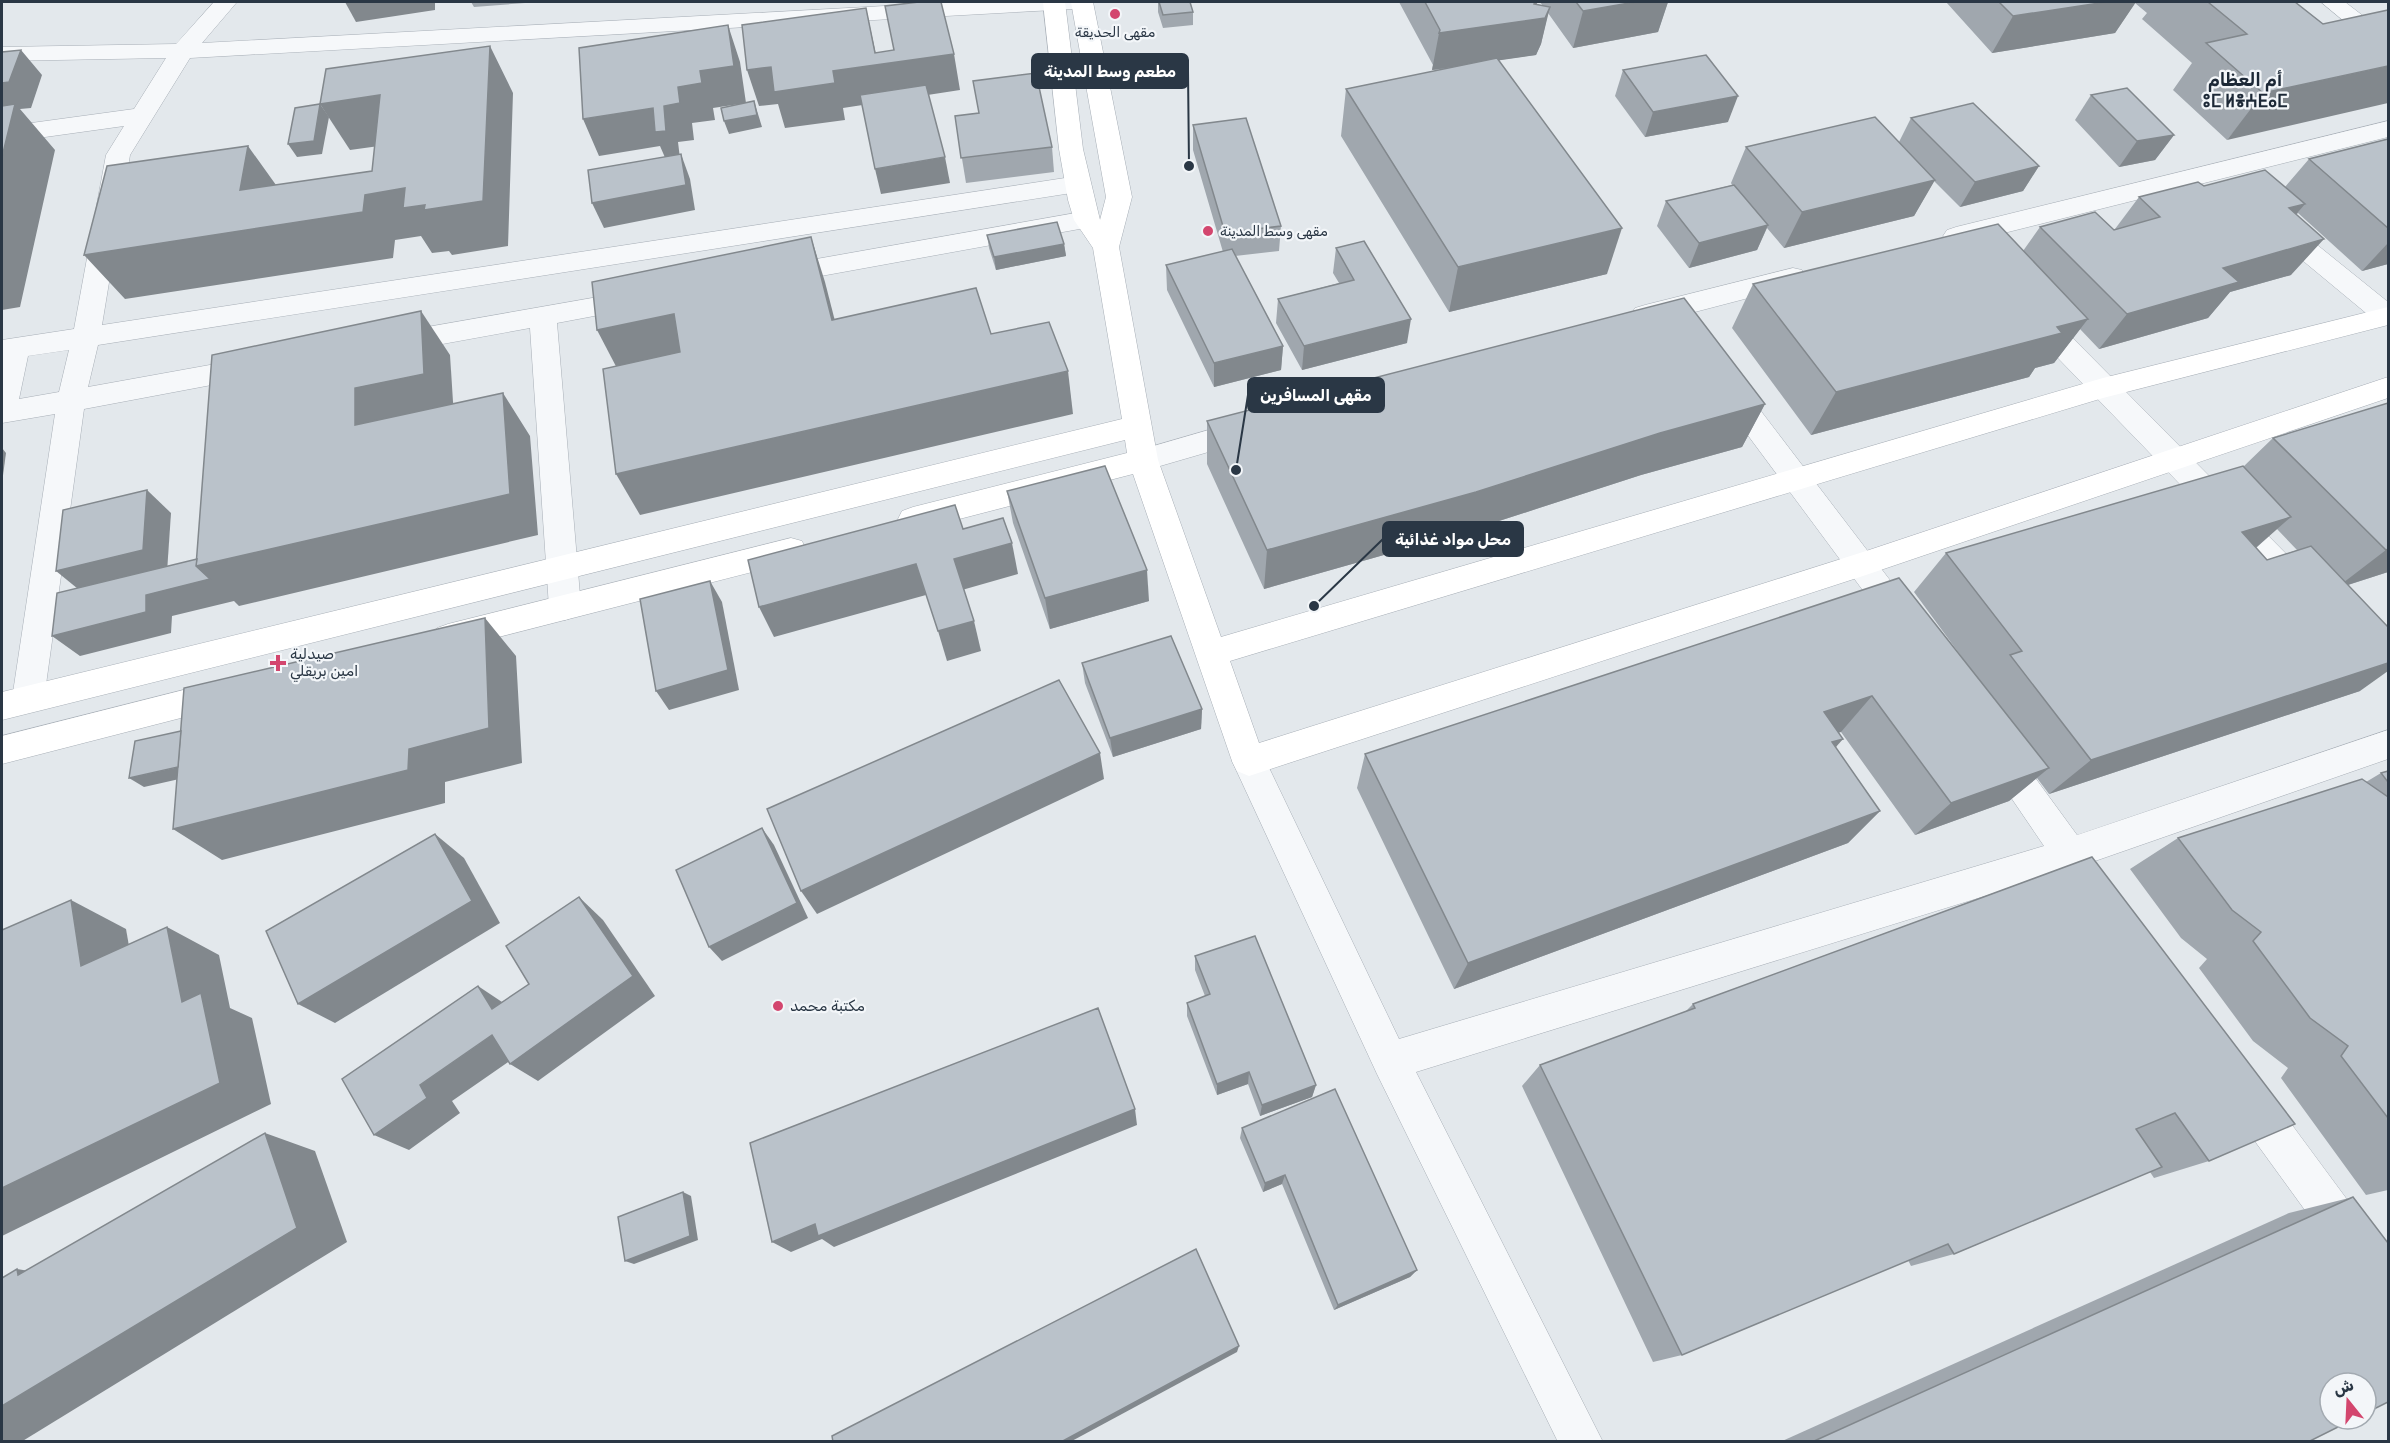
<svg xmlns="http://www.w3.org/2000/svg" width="2390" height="1443" viewBox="0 0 2390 1443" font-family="Rubik,'Noto Naskh Arabic','Noto Sans Tifinagh',sans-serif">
  <rect width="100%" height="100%" fill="#e3e8ec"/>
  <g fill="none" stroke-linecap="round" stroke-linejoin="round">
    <!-- street casing -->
    <g stroke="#a8afb7" stroke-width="1">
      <g id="street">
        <path d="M214,2H237L202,43L958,2H1083L1080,7L1072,9L190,58L130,155L102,325L1078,176L1087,178L1091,184L1087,190L1078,192L98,345L88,387L254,357L264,360L268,367L264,374L254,377L84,409L44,699L40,709L28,713L16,709L12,699L55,414L2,423V340L74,329L106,155L124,126L2,143V127L134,109L166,58L2,61V47L176,44ZM69,350L59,392L19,399L28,356Z"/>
        <path d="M2321,2H2345L2388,35V53L2380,51Z"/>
        <path d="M2388,121V137L1956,245L1947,242L1943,236L1947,230L1956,227Z"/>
        <path d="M1087,211L1096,214L1100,220L1096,226L777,284L768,282L764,275L768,268L777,266Z"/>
        <path d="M2276,216L2285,219L2388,302V325L2378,323L2267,231L2263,225L2267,219Z"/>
        <path d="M1793,268L1802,270L1806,277L1802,284L1645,325L1635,322L1631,315L1635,308L1645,305Z"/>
        <path d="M638,290L647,292L651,299L647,306L557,323L581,607L576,616L565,620L554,616L549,607L530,328L393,353L383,350L379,343L383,336L393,333Z"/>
        <path d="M2035,307L2045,310L2314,582L2319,591L2314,600L2303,604L2292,600L2025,324L2021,317L2025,310Z"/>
        <path d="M1728,378L1738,381L1915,613L1920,622L1915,631L1904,635L1893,631L1718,395L1714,388L1718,381Z"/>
        <path d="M1250,418L1260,421L1264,429L1260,437L1143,471L1133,468L1128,460L1133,452Z"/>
        <path d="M2388,730V759L2095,861L2119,898L2114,910L2101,915L2088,910L2062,872L1416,1072L1603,1442H1558L1377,1074L1232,761L1237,751L1249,746L1261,751L1399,1039L2044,846L1980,752L1985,742L1997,737L2009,742L2077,835Z"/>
        <path d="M2247,1078L2261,1083L2388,1255V1309L2373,1304L2233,1111L2228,1097L2233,1083Z"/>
      </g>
    </g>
    <!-- secondary casing -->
    <g stroke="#a8afb7" stroke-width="1">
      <g id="secondary">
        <path d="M1043,2H1065L1083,149L1100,220L1106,197L1071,2H1093L1132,197L1119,247L1158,460L1221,637L2103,378L2388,307V325L2103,398L1230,661L1259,743L1863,552L2388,377V398L1863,576L1249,776L1237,771L1232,761L1133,474L913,531L902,527L898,519L902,511L913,507L1127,453L1125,440L2,720V692L1122,419L1093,248L1074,220L1068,200L1059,149Z"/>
        <path d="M791,538L802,541L806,550L802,559L791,562L448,650L437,646L432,637L437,628L448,624Z"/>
        <path d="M227,679L239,683L243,693L239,703L2,764V736Z"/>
      </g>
    </g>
    <!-- street -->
    <use href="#street" fill="#f6f8fa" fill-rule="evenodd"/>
    <!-- secondary -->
    <use href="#secondary" fill="#fff" fill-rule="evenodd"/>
  </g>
  <!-- wall -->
  <g fill="#a0a7ae" fill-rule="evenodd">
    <path d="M471,2H526L525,3L474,7Z"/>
    <path d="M1158,2H1190L1193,12V25L1163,28L1158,12Z"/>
    <path d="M1399,2H1537V4L1543,6L1540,2H1668L1658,32L1573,48L1548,13L1541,44L1536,55L1499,60L1607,274L1449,312L1341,136L1346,89L1445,69L1432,70L1433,65Z"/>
    <path d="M1946,2H2295L2323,24L2227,140L2173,90L2192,63L2142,19L2147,13L2135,3L2115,33L1992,53Z"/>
    <path d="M1623,70L1728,122L1645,137L1615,96Z"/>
    <path d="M2091,95L2174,135L2155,160L2119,167L2075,120Z"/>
    <path d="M978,113L1052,147L1054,172L966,183L955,116Z"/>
    <path d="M1911,118L2039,166L2023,191L1960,207L1934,181L1914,216L1784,248L1767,228L1757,250L1689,268L1657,226L1666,201L1732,185L1731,183L1746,147L1899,142Z"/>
    <path d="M1193,125L1281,226L1279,251L1235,256L1283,346L1281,370L1214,387L1167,290L1166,265L1223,252L1193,150Z"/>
    <path d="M2388,139V264L2362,271L2298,213L2296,215L2291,275L2230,292L2208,318L2099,349L2080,329L2054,363L2035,368L2029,377L1811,435L1732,328L1753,284L2023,251L2040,227L2114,230L2115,229L2139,197L2204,186L2285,187L2309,159Z"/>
    <path d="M987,235L1064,244L1066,256L996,270L989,248Z"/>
    <path d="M1336,248L1407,343L1302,370L1276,323L1278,299L1339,283L1333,273Z"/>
    <path d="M2388,403V572L2348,585L2360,691L2049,794L2037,778L2009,801L1915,835L1841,732H1839L1836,748L1880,811L1848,843L1454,989L1357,788L1365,754L1975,675L1914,592L1946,553L2243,467L2273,438ZM2277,529L2297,550L2267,560L2256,548Z"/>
    <path d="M1765,404L1742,447L1641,475L1465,532L1264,589L1207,464V421Z"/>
    <path d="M1007,491L1149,601L1050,629L1013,523Z"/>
    <path d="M1082,663L1202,709L1201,729L1113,757L1085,683Z"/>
    <path d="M2388,771V1190L2366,1195L2281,1078L2288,1068L2253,1041L2199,968L2207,959L2181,938L2130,869L2178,838L2366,782L2381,773Z"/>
    <path d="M2092,857L2209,1161L2154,1178L2150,1172L1954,1254L1911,1266L1908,1260L1682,1355L1653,1362L1522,1086L1540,1065L1685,1012L1693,1004Z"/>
    <path d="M1195,956L1316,1085L1312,1097L1260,1116L1248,1084L1217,1095L1187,1016V1003L1205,996L1195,970Z"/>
    <path d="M1242,1128L1417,1270L1410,1277L1334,1310L1282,1184L1263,1192L1240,1138Z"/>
    <path d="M2353,1197L2308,1442H1780L2289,1213Z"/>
  </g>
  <!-- shaded-wall -->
  <g fill="#82888d">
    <path d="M345,2H435V10L356,22Z"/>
    <path d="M1535,2H1537L1533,20L1550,7L1541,44L1536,55L1432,70L1439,33Z"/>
    <path d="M1635,2H1668L1658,32L1573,48L1583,11Z"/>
    <path d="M2106,2H2136L2115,33L1992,53L2013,16Z"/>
    <path d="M866,8L878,64L954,54L960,90L843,108L845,120L785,128L778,104L759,106L747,70L771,67L833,71Z"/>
    <path d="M728,25L740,62L746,103L713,108L715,120L692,123L694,140L678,142L681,167L670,169L660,146L599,156L583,119L664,106L678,87L700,71Z"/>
    <path d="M490,46L513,93L508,246L452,255L449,251L432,253L421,236L395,240L393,258L125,299L84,255L240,190L248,146L281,192L365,195Z"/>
    <path d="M21,50L42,75L31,108L20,109L55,150L20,307L2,310V83Z"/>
    <path d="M2388,66V103L2227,140L2263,93Z"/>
    <path d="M380,95L408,142L350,150L320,104Z"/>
    <path d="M1738,96L1728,122L1645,137L1653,112Z"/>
    <path d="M754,101L762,127L729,134L724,121Z"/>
    <path d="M320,104L329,117L322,154L297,157L288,144Z"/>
    <path d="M2174,135L2155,160L2119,167L2137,141Z"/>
    <path d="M681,154L690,179L695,210L604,228L592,203Z"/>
    <path d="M945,157L950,183L881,194L875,169Z"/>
    <path d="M2039,166L2023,191L1960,207L1975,182Z"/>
    <path d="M1935,180L1914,216L1784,248L1802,212Z"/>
    <path d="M2305,204L2274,240L2289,208Z"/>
    <path d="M1768,225L1757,250L1689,268L1699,243Z"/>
    <path d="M1622,228L1607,274L1449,312L1458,267Z"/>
    <path d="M811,237L825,282L846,364L832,320Z"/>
    <path d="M2324,239L2291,275L2230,292L2208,318L2099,349L2127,314L2223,268Z"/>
    <path d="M2388,243V264L2362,271Z"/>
    <path d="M1064,244L1066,256L996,270L994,257Z"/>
    <path d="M421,311L450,355L454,417L355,425V388Z"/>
    <path d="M674,314L693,358L620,374L597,330Z"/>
    <path d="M1411,319L1407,343L1302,370L1304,346Z"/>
    <path d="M2088,319L2054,363L2035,368L2029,377L1811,435L1836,392L2057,327Z"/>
    <path d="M1283,346L1281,370L1214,387V363Z"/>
    <path d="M1068,371L1073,414L640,515L616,474Z"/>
    <path d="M503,393L530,436L538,535L239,606L234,601L172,616L171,633L80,656L52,636L146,595Z"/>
    <path d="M1765,404L1742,447L1641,475L1465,532L1264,589L1267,550L1660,433Z"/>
    <path d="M2,448L6,453L2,483Z"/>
    <path d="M147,490L171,513L167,572L83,593L56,571Z"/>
    <path d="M2291,517L2245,557L2242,532Z"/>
    <path d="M1012,543L1018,574L962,590L954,559Z"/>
    <path d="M2388,549V572L2335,589L2386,550Z"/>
    <path d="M916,564L926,595L774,637L759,607Z"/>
    <path d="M1147,570L1149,601L1050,629L1045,598Z"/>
    <path d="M710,581L722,602L739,690L669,710L656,691Z"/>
    <path d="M485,618L516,656L522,763L445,782V803L222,860L173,829L409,749Z"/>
    <path d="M974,621L981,651L947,661L938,631Z"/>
    <path d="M2388,663V671L2360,691L2049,794L2091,760Z"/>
    <path d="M1872,696L1841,732L1796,747L1824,712Z"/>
    <path d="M1202,709L1201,729L1113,757L1110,738Z"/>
    <path d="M1843,739L1813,773L1832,742Z"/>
    <path d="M1100,753L1104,779L817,914L801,891Z"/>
    <path d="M206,761L219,770L144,787L129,778Z"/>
    <path d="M2049,768L2009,801L1915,835L1951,803Z"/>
    <path d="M1880,811L1848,843L1454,989L1468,963Z"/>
    <path d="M762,828L774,845L808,918L722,961L709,947Z"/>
    <path d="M435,834L464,858L500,923L335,1023L298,1004Z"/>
    <path d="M579,897L603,920L655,996L538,1081L510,1064Z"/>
    <path d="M71,900L126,929L137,992L81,966Z"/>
    <path d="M167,927L219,955L230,1008L252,1018L271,1104L2,1236V1188L182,1002Z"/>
    <path d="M478,986L508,1006L492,1009Z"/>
    <path d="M492,1035L521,1053L452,1101L460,1113L409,1150L374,1135L420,1085Z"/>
    <path d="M1249,1072L1248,1084L1217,1095V1084Z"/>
    <path d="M1316,1085L1312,1097L1260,1116L1262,1105Z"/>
    <path d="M1135,1109L1137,1125L834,1247L822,1239L791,1252L772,1242L815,1224Z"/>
    <path d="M265,1133L315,1151L347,1242L21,1442H2V1406Z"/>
    <path d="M1285,1175L1282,1184L1263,1192L1265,1183Z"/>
    <path d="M683,1192L691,1196L698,1240L634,1264L625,1261Z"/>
    <path d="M17,1269L83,1280L18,1275Z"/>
    <path d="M1417,1270L1410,1277L1334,1310L1338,1305Z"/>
    <path d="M1239,1346L1237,1352L1070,1442H1061Z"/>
  </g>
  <!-- building -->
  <g fill="#bac2ca" stroke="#82888d" stroke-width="1.5">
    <path d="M919,2H941L954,54L833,71L835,83L774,92L771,67L747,70L742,25L866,8L875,53L894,50L885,6Z"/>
    <path d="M1159,2H1190L1193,12L1163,15Z"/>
    <path d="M1425,2H1535L1534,4L1550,7L1545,18L1439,33L1440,30Z"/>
    <path d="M1576,2H1635L1583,11Z"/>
    <path d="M1999,2H2106L2013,16Z"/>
    <path d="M2208,2H2295L2323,24L2388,10V66L2263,93L2206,43L2247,34Z"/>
    <path d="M728,25L734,66L700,71L702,83L678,87L680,103L664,106L666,131L655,132L653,108L583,119L579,48Z"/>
    <path d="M490,46L483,201L424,210L425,205L403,208L405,188L365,195L363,212L84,255L107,166L248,146L240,190L372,171L380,95L320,104L326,69Z"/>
    <path d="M21,50L9,82L2,83V52Z"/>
    <path d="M1706,55L1738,96L1653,112L1623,70Z"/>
    <path d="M1497,58L1622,228L1458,267L1346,89Z"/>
    <path d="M1036,73L1052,147L961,158L955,116L979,113L973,81Z"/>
    <path d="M926,85L945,157L875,169L860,95Z"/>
    <path d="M2127,88L2174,135L2137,141L2091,95Z"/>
    <path d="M754,101L757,115L724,121L721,108Z"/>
    <path d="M1973,103L2039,166L1975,182L1911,118Z"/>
    <path d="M15,104L2,157V106Z"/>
    <path d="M320,104L314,141L288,144L295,108Z"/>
    <path d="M1875,117L1935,180L1802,212L1746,147Z"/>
    <path d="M1246,118L1281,226L1225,233L1193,125Z"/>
    <path d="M2388,139V228L2309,159Z"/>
    <path d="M681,154L686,185L592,203L588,170Z"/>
    <path d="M2265,170L2305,204L2289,208L2324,239L2223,268L2239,282L2127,314L2040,227L2095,212L2114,230L2160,217L2139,197L2198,182L2204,186Z"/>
    <path d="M1734,185L1768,225L1699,243L1666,201Z"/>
    <path d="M1057,222L1064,244L994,257L987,235Z"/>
    <path d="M1998,224L2088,319L2057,327L2062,333L1836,392L1753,284Z"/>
    <path d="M811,237L832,320L976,288L991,334L1049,322L1068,371L616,474L603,369L680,352L674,314L597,330L592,282Z"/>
    <path d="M1364,241L1411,319L1304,346L1278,299L1354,280L1336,248Z"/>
    <path d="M1232,249L1283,346L1214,363L1166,265Z"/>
    <path d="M1684,298L1765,404L1660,433L1476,492L1267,550L1207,421Z"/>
    <path d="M421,311L424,374L355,388V425L503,393L510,494L196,566L212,355Z"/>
    <path d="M2388,403V549L2386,550L2273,438Z"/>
    <path d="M1105,466L1147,570L1045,598L1007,491Z"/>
    <path d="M2243,466L2291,517L2242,532L2267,560L2311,546L2388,627V663L2091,760L2010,655L2022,651L1946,553Z"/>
    <path d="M147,490L143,550L56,571L63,510Z"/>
    <path d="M955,505L963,529L1003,518L1012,543L954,559L974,621L938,631L916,564L759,607L748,560Z"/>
    <path d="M197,559L196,566L210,579L146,595V612L52,636L57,593Z"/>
    <path d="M1899,578L2049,768L1951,803L1872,696L1824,712L1843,739L1832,742L1880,811L1468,963L1365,754Z"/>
    <path d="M710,581L728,670L656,691L640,599Z"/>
    <path d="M485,618L489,728L409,749L408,770L173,829L184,688Z"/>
    <path d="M1171,636L1202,709L1110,738L1082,663Z"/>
    <path d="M1059,680L1100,753L801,891L767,809Z"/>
    <path d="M181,731L178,767L129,778L135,741Z"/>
    <path d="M2388,771V782L2381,773Z"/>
    <path d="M2362,779L2388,797V1118L2341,1056L2348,1046L2310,1018L2253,941L2261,932L2232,910L2178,838Z"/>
    <path d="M762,828L797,903L709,947L676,870Z"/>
    <path d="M435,834L472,901L298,1004L266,931Z"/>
    <path d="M2092,857L2295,1124L2209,1161L2175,1113L2136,1129L2162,1167L1954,1254L1948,1244L1682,1355L1540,1065L1695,1008L1693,1004Z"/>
    <path d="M579,897L633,976L510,1064L492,1035L420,1085L427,1098L374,1135L342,1079L478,986L492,1009L529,984L506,946Z"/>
    <path d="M71,900L81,966L167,927L182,1002L201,993L220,1083L2,1188V930Z"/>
    <path d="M1255,936L1316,1085L1262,1105L1249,1072L1217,1084L1187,1003L1210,994L1195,956Z"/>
    <path d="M1098,1008L1135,1109L818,1236L815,1224L772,1242L750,1143Z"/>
    <path d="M1335,1089L1417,1270L1338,1305L1285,1175L1265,1183L1242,1128Z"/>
    <path d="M265,1133L297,1228L2,1406V1278L17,1269L18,1275Z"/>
    <path d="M683,1192L690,1236L625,1261L618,1217Z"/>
    <path d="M2353,1197L2388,1243V1402L2366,1413V1383H2330V1419H2354L2308,1442H1812Z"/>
    <path d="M1196,1249L1239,1346L1061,1442H833L832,1436Z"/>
  </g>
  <!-- markers -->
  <g fill="#d3466e" stroke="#f3f6f9" stroke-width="2">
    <circle cx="1115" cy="14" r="6"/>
    <circle cx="1208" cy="231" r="6"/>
    <path d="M275 654h6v6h6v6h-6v6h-6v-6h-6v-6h6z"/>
    <circle cx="778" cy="1006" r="6"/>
  </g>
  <g text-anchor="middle" stroke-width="4.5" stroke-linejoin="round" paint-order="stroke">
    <!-- far-poi labels -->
    <g font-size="14" fill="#2a3745" stroke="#f3f6f9">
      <text x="1115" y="37">مقهى الحديقة</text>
      <text x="1220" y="236" text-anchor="start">مقهى وسط المدينة</text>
    </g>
    <!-- poi labels -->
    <g font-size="15" fill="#2a3745" stroke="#f3f6f9" text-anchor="start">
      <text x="290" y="659">صيدلية<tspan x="290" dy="17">امين بريقلي</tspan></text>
      <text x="790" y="1011">مكتبة محمد</text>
    </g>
    <!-- far-district labels -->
    <g font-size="18" font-weight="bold" fill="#1c2836" stroke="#f3f6f9">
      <text x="2245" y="86">أم العظام<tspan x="2245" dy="21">ⵓⵎ ⵍⴻⵄⴹⴰⵎ</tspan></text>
    </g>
  </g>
  <!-- callouts -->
  <path fill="none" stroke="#2a3745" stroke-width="2" d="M1189 166L1188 71M1236 470L1248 395M1314 606L1383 539"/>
  <g fill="#2a3745" stroke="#f3f6f9" stroke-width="2">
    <circle cx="1189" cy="166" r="6"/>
    <circle cx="1236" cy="470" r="6"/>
    <circle cx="1314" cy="606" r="6"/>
  </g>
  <g fill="#2a3745" stroke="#2a3745" stroke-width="2">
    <rect x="1032" y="54" width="156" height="34" rx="6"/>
    <rect x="1248" y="378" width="136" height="34" rx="6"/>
    <rect x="1383" y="522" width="140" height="34" rx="6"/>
  </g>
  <g font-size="16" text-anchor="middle" font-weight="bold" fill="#fff">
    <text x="1110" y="77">مطعم وسط المدينة</text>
    <text x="1316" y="401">مقهى المسافرين</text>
    <text x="1453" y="545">محل مواد غذائية</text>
  </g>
  <!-- border -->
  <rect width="2390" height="1443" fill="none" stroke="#2a3745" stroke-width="6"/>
  <!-- north arrow -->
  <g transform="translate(2348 1401) rotate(342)"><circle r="28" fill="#f3f6f9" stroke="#a3aab1" stroke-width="1.5"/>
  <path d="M0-4.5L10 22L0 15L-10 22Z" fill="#d3466e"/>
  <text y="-9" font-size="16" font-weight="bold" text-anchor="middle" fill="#2a3745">ش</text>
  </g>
</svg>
